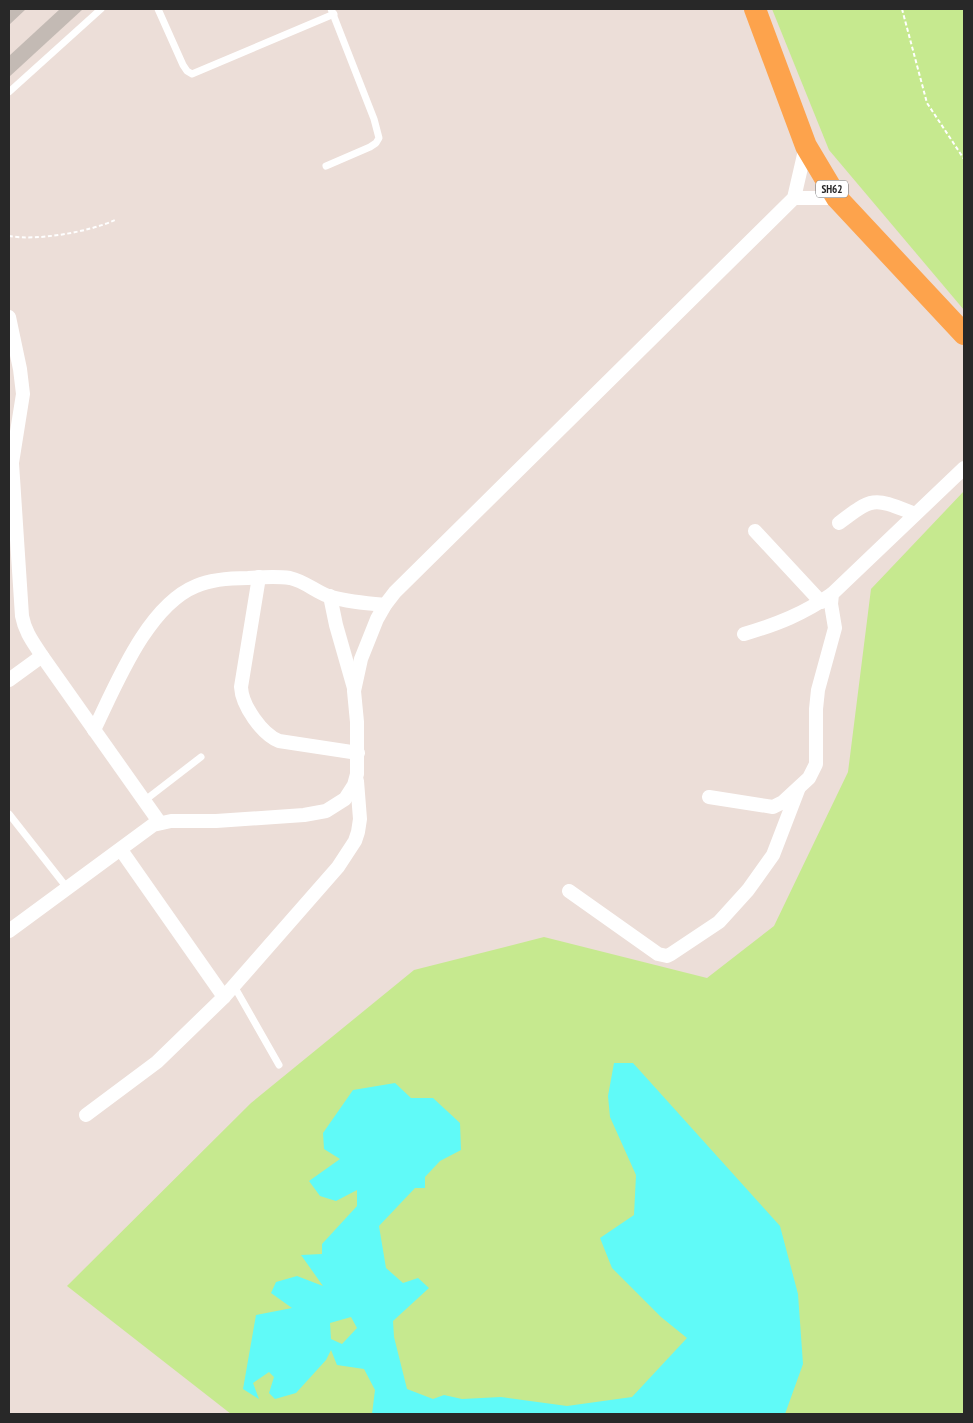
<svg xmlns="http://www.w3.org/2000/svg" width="973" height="1423" viewBox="0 0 973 1423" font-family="'PT Sans Narrow',sans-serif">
  <rect width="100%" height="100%" fill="#ecded8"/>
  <!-- green -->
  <g fill="#c6e98f">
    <path d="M772,9H964V310L829,150Z"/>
    <path d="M964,491V1414H231L67,1286L251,1103L414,970L544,937L707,978L774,926L848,772L871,589Z"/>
  </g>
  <!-- water -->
  <path fill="#60faf8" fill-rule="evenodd" d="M614,1063H633L780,1226L798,1294L803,1364L785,1414H372L375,1390L364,1369L337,1365L331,1350L326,1360L296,1393L275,1399L269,1393L274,1377L269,1372L253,1383L259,1399L243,1389L256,1315L292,1308L271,1293L276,1282L297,1276L323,1286L301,1255L322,1254V1244L357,1206V1190L336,1201L320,1196L309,1181L340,1159L324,1149L323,1133L353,1090L395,1083L411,1098H433L460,1123L461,1150L440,1161L425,1177V1188H415L379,1226L386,1268L403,1283L418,1278L429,1288L393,1321L394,1337L407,1389L433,1399L444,1395L462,1399L501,1397L567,1406L632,1397L687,1338L661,1317L612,1268L600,1238L634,1215L636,1175L610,1117L608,1096ZM351,1317L357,1328L342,1344L331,1339L330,1323Z"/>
  <!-- building -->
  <g fill="#c3bab4">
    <path d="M9,9H26L9,25Z"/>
    <path d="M60,9H83L9,77V56Z"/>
  </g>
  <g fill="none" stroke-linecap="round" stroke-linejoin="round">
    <!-- path -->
    <g stroke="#fff" stroke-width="2" stroke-dasharray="4 2.5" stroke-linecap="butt">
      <path d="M902,9L927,103L964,159"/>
      <path d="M9,236C37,241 89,232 115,220"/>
    </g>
    <!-- service -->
    <g stroke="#fff" stroke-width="7">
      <path d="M158,9L183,65L187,71L192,74L334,14"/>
      <path d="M9,92L101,9"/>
      <path d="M326,166L370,147L376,143L379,138L374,119L331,9"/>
      <path d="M144,801L201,757"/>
      <path d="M9,814L68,889"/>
      <path d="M234,986L279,1065"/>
    </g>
    <!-- minor -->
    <g stroke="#fff" stroke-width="14">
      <path d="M794,198H837"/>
      <path d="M9,317L20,369L23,394L12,463L22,616C25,632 33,642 42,656L160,823"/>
      <path d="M839,523C874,496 874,498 915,514"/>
      <path d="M755,531L821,602"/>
      <path d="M259,577L241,687C242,706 262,734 279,741L358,753"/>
      <path d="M330,596L336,625L354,688"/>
      <path d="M744,634C778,624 803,614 832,594"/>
      <path d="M9,680L42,656"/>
      <path d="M94,730C116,685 147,606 196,586C212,579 230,578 248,578C262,577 276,576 290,578C304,581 315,591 328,596C346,602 366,603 385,605"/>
      <path d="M709,797L773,807L783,802L809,778L816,764V709L818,690L835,628L831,604L832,594L964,468"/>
      <path d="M121,850L224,997"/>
      <path d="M569,891L658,954L667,956L671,954L719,922L748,890L773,855L798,790"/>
      <path d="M9,931L153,825L171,821H216L304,815L326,811L345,799L354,785L357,774V722L354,691L361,659L377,619L385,605L395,592L794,198L806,146"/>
      <path d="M86,1115L157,1062L224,997L338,867L355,841L358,832L360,819L357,781"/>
    </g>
    <!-- primary -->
    <path stroke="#fda34c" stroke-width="22" d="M755,9L806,146L837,198L964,334"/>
  </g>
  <g text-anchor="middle" stroke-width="4.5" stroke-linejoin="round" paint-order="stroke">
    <!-- shield labels -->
    <rect fill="#fff" stroke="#686868" stroke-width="1" x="816" y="180.5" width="32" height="17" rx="4"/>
    <g font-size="11" font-weight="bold" fill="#282828">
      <text x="832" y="193">SH62</text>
    </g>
  </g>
  <!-- border -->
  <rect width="973" height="1423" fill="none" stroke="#282828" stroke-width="20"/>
</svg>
